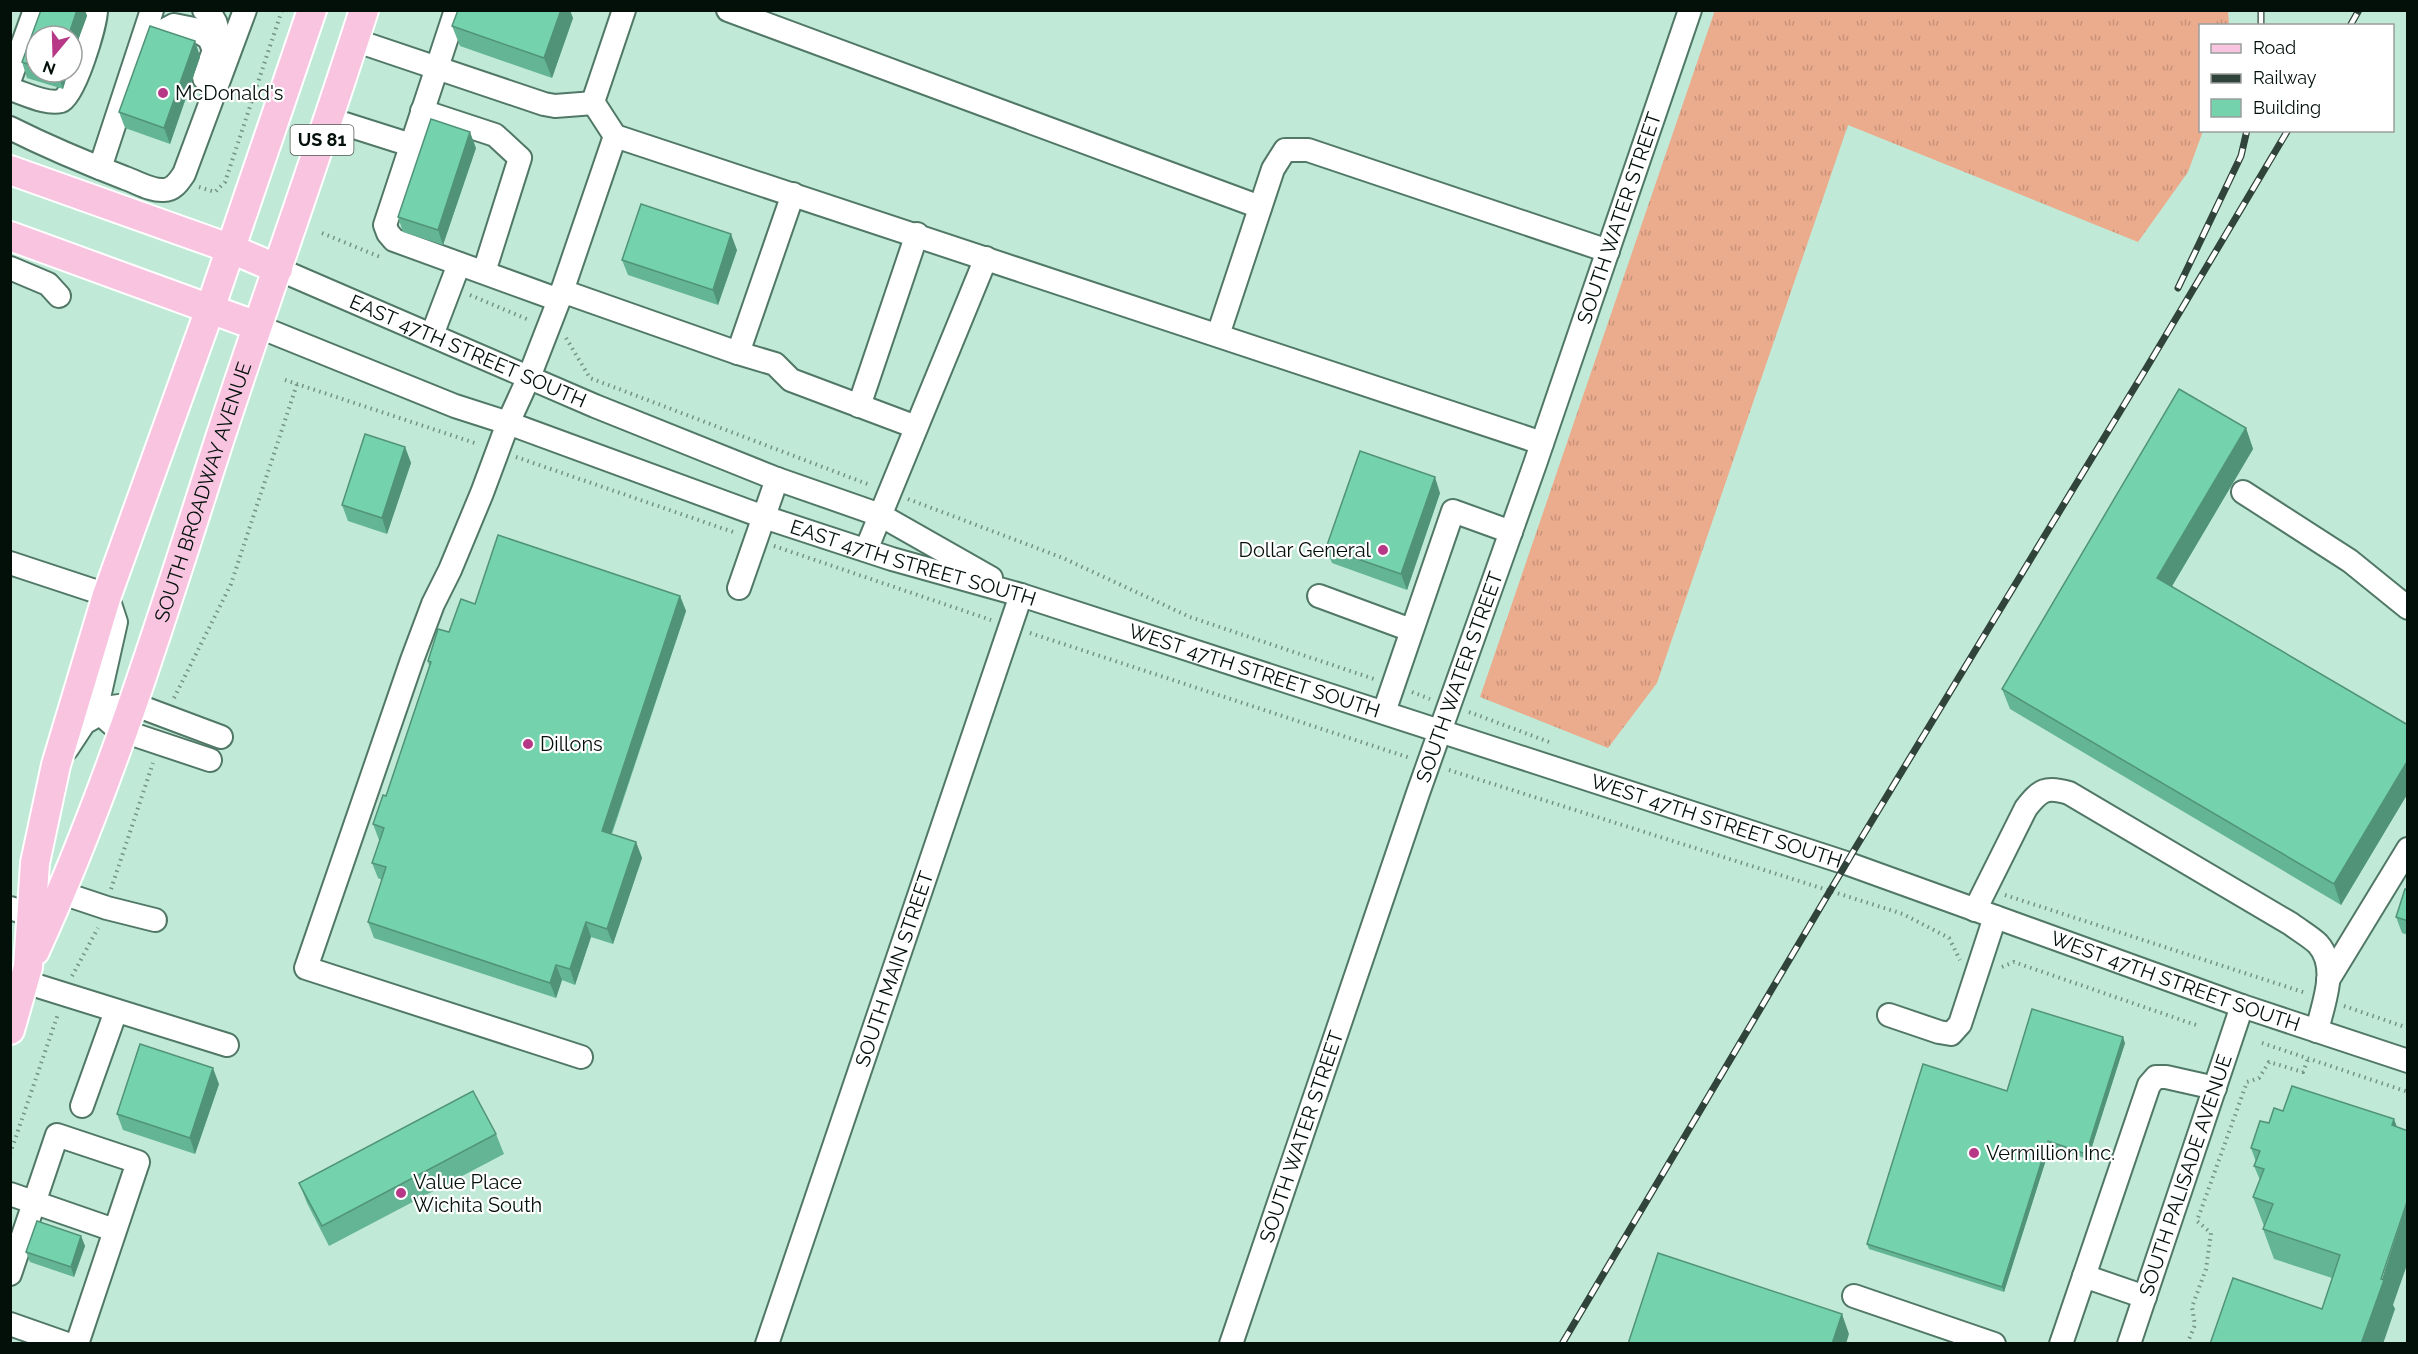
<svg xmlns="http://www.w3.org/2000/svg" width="2418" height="1354" viewBox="0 0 2418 1354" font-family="Raleway,sans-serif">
  <defs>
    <pattern id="grass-tufts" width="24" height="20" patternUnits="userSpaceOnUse" patternTransform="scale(1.5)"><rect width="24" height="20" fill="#ebab8d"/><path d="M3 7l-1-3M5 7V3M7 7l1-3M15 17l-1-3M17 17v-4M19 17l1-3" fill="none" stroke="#c89278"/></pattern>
  </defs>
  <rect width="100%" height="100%" fill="#c0ead7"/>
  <!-- grass -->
  <path fill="url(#grass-tufts)" d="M1715,10H2228L2229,25L2200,26V130L2203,131L2188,172L2138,242L1848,125L1657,683L1608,748L1480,697Z"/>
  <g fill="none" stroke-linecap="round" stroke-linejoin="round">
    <!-- minor casing -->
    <g stroke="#517867" stroke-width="26">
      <g id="minor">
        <path d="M204,10C221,21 218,32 214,50"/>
        <path d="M456,10L385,225L388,233L394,240L559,300"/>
        <path d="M624,10L593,102L615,136L1542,443"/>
        <path d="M728,10L1260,207"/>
        <path d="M354,40L544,104L555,106L594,103"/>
        <path d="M146,56L159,33L174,25L194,29L209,38L214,50L204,78"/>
        <path d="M10,79L35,10"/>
        <path d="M10,89C24,93 46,105 61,101C74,97 96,25 96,10"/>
        <path d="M422,111L495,135L520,158L484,272"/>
        <path d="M329,119L411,145"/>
        <path d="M10,128C48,147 86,163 125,178C137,182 151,191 164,190C174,190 179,181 184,174L245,10"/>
        <path d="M100,168L152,10"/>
        <path d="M10,268L48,284L59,296"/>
        <path id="s1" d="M278,269L595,406L777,479L880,515L991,578"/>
        <path d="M562,291L738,353L793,194"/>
        <path id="s2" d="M257,326L455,406L508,423L764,517L892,559L1021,595L1846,863L2242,1006L2408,1061"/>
        <path d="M432,335L459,264"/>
        <path d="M1218,335L1273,169L1285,150H1308L1608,251"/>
        <path d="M738,353L775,364L791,380L916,427"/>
        <path d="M859,406L917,234"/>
        <path d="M2243,492L2350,561L2408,608"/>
        <path d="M866,550L986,258"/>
        <path d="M10,563L107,595L116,622L98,702L103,716L113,725L123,731L210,760"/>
        <path d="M739,588L777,479"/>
        <path d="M1319,596L1411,630"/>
        <path d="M1384,712L1453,511L1511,532"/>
        <path d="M67,749L84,723L112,707L133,704L221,737"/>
        <path d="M62,893L107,908L155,920"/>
        <path d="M10,908L32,915"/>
        <path d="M1975,910L2026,808C2040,790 2046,786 2069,793L2291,924C2300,931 2311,937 2318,944C2339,968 2323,1003 2317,1031"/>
        <path d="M2328,980L2408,849"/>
        <path d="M25,982L227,1045"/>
        <path d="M1889,1015L1939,1032L1951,1034L1960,1024L1995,917"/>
        <path d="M581,1057L306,968L412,660L433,604L450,570L482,493L508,423L529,377L559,300L615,136"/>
        <path d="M82,1106L116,1011"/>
        <path d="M10,1194L114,1230"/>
        <path d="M10,1274L57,1135L138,1162L77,1344"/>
        <path d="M2084,1276L2145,1297"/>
        <path d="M1854,1296L1994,1344"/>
        <path d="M10,1324L67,1344"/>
        <path id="s3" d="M767,1344L1021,595"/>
        <path id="s4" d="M1231,1344L1418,793L1535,464L1690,10"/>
        <path d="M2061,1344L2149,1085L2156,1077H2166L2215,1088"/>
        <path id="s5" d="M2129,1344L2242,1006"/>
      </g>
    </g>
    <!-- major casing -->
    <g stroke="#fff" stroke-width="32">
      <g id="major">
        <path d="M10,170L229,248L278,269"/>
        <path d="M10,236L257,326"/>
        <path id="s6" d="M35,951C111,785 164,611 220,438C267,295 318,154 364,10"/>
        <path d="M10,1030L28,967L35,863L56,765L107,595L210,309L312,10"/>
      </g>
    </g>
    <!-- path -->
    <g stroke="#749285" stroke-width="4" stroke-dasharray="1.5 4.5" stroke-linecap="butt">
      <path d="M199,187L215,192L225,182L282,10"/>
      <path d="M322,233L380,257"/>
      <path d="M470,295L529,320"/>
      <path d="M566,338L590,378L870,485"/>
      <path d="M285,380L478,444"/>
      <path d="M516,457L736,533"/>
      <path d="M908,499L1063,558L1190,617L1374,679"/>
      <path d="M774,546L991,620"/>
      <path d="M1030,633L1410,758"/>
      <path d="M1412,692L1430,699"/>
      <path d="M174,698L231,584L297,384"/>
      <path d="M1469,712L1549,742"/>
      <path d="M1449,770L1903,914L1949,938L1960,960"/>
      <path d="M111,889L153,763"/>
      <path d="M2005,895L2306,993"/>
      <path d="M2002,967L2014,962L2196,1025"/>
      <path d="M72,976L98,928"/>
      <path d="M2344,1006L2408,1028"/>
      <path d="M2262,1043L2408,1092"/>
      <path d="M10,1154L58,1014"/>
      <path d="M2187,1344L2195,1325L2192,1307L2206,1269L2211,1233L2197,1221L2247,1082L2259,1078L2269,1062L2303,1072L2308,1059"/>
    </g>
    <!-- minor -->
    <use href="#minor" stroke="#fff" stroke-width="22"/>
    <!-- major -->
    <use href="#major" stroke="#f8c4e0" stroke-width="28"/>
    <!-- rail casing -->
    <g stroke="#31443b" stroke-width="7">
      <g id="rail">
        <path d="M2261,26V10"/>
        <path d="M2350,26L2359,10"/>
        <path d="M2178,288L2241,156L2247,130"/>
        <path d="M1562,1344L1856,847L2147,367L2288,130"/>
      </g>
    </g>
    <!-- rail -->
    <use href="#rail" stroke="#fff" stroke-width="4.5" stroke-dasharray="14" stroke-linecap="butt"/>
  </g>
  <!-- wall -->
  <g fill="#64b595">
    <path d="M41,10H85L87,16L77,43L80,52L74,69H72V36H36V72H68L63,89L27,78L22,62Z"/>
    <path d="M573,18L552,78L460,46L452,26Z"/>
    <path d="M195,41L200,57L170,144L125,128L119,112Z"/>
    <path d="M476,148L443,245L403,232L398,217Z"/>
    <path d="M737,250L718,305L628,275L622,260Z"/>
    <path d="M2246,428L2253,449L2172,586L2408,725V793L2341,905L2010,709L2002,689Z"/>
    <path d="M405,447L411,463L387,534L348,521L342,505Z"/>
    <path d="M1440,493L1407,590L1332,563L1326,548Z"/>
    <path d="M680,596L686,611L612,834L636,842L642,858L613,944L591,937L575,985L562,980L556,998L374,938L368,922L382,880L378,878L372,863L380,840H379L373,824L386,796L429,666L428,661L449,632L475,604Z"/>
    <path d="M2408,890V935L2402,933L2396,917Z"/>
    <path d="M2125,1043L2088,1159L2050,1147L2004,1292L1869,1249L1867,1244L2007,1091Z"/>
    <path d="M219,1084L195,1154L123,1130L117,1114Z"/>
    <path d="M2260,1121L2393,1305L2395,1309H2322L2332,1278L2274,1259L2263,1229L2264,1226L2253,1197L2260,1180L2254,1166L2256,1162L2251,1148Z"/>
    <path d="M496,1134L504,1154L329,1246L307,1203L299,1183Z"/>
    <path d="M81,1236L85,1246L74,1277L30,1262L26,1252Z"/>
  </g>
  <!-- shaded-wall -->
  <g fill="#519379">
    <path d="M77,10H85L87,16L77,43L80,52L74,69L72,63V36L69,34Z"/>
    <path d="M561,10H570L573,18L552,78L544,58Z"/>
    <path d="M195,41L200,57L170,144L164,128Z"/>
    <path d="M57,72H68L63,89L57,73Z"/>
    <path d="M470,132L476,148L443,245L438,230Z"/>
    <path d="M731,234L737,250L718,305L713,290Z"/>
    <path d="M2246,428L2253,449L2165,598L2157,578Z"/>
    <path d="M405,447L411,463L387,534L382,518Z"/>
    <path d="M1435,477L1440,493L1407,590L1401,574Z"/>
    <path d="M680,596L686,611L607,846L602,831Z"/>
    <path d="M2408,760V793L2341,905L2334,884Z"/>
    <path d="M636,842L642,858L613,944L607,929Z"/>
    <path d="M586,922L591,937L575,985L570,969Z"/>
    <path d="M556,965L562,980L556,998L550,983Z"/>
    <path d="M2123,1037L2125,1043L2088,1159L2086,1154Z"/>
    <path d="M213,1068L219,1084L195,1154L190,1138Z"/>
    <path d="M2394,1119L2405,1148L2392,1125Z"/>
    <path d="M2048,1141L2050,1147L2004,1292L2002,1287Z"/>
    <path d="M2408,1199V1262L2393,1305L2395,1309L2383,1344H2361Z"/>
    <path d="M81,1236L85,1246L74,1277L71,1267Z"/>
    <path d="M1842,1314L1849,1334L1846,1344H1832Z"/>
  </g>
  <!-- building -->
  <g fill="#74d2ad" stroke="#519379" stroke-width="1.5">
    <path d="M41,10H77L69,34L75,37L72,44V36H36V67L22,62Z"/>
    <path d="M458,10H561L544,58L452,26Z"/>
    <path d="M150,26L195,41L164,128L119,112Z"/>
    <path d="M431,119L470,132L438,230L398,217Z"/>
    <path d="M641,204L731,234L713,290L622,260Z"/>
    <path d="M2179,389L2246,428L2157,578L2408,725V760L2334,884L2002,689Z"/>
    <path d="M365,434L405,447L382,518L342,505Z"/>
    <path d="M1360,451L1435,477L1401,574L1326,548Z"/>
    <path d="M498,535L680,596L602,831L636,842L607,929L586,922L570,969L556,965L550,983L368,922L386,867L372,863L384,828L373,824L383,795L386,796L431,662L428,661L438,629L449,632L461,599L475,604Z"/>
    <path d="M2405,889L2408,890V921L2396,917Z"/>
    <path d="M2032,1009L2123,1037L2086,1154L2048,1141L2002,1287L1867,1244L1923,1064L2007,1091Z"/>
    <path d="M140,1044L213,1068L190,1138L117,1114Z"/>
    <path d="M2292,1086L2394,1119L2392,1125L2408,1131V1199L2381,1279L2384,1280L2361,1344H2210L2233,1278L2322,1309L2340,1255L2263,1229L2273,1204L2253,1197L2264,1169L2254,1166L2260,1151L2251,1148L2260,1121L2269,1123L2274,1108L2283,1111Z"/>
    <path d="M473,1091L496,1134L322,1226L299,1183Z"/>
    <path d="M37,1221L81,1236L71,1267L26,1252Z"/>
    <path d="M1658,1253L1842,1314L1832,1344H1628Z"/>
  </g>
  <!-- markers -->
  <g fill="#b63887" stroke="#fff" stroke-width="2">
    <circle cx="163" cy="93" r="6"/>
    <circle cx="1383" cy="550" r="6"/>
    <circle cx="528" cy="744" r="6"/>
    <circle cx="1974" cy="1153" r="6"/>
    <circle cx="401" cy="1193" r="6"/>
  </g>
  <g text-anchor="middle" stroke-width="4.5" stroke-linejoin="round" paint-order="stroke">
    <!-- shield labels -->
    <rect fill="#fff" stroke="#4f5854" stroke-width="1.5" x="290.5" y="125" width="63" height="30" rx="4.5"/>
    <g font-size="18" font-weight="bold" fill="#03100a">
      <text x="322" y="146">US 81</text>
    </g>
    <!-- poi labels -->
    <g font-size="20" fill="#03100a" stroke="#fff" text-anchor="start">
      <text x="175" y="100">McDonald's</text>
      <text x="1371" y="557" text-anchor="end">Dollar General</text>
      <text x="540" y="751">Dillons</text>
      <text x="1986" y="1160">Vermillion Inc.</text>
      <text x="413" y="1189">Value Place<tspan x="413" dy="23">Wichita South</tspan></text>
    </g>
    <!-- street labels -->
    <g font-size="20" fill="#03100a" stroke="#fff">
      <text dy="7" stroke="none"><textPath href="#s4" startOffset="1191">SOUTH WATER STREET</textPath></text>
      <text dy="7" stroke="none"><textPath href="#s1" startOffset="207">EAST 47TH STREET SOUTH</textPath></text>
      <text dy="7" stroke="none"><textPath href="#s6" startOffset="489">SOUTH BROADWAY AVENUE</textPath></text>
      <text dy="7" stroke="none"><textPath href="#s2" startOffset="698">EAST 47TH STREET SOUTH</textPath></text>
      <text dy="7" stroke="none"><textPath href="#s2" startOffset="1056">WEST 47TH STREET SOUTH</textPath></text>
      <text dy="7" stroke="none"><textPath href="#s4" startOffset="705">SOUTH WATER STREET</textPath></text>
      <text dy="7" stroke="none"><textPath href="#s2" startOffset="1542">WEST 47TH STREET SOUTH</textPath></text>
      <text dy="7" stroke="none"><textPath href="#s3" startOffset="396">SOUTH MAIN STREET</textPath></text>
      <text dy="7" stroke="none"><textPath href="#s2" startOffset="2028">WEST 47TH STREET SOUTH</textPath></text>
      <text dy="7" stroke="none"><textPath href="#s4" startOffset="219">SOUTH WATER STREET</textPath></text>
      <text dy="7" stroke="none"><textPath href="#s5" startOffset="178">SOUTH PALISADE AVENUE</textPath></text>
    </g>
  </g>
  <!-- border -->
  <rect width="2418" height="1354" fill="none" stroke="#03100a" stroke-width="24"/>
  <!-- legend -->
  <rect x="2199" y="24" width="195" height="108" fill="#ffffff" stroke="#9a9f9d" stroke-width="1.5"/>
  <rect x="2211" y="44" width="30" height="9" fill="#f8c4e0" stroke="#9a9f9d" stroke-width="1.5"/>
  <text x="2253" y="54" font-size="18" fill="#03100a">Road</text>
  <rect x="2211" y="74" width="30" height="9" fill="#31443b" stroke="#9a9f9d" stroke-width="1.5"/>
  <text x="2253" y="84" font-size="18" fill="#03100a">Railway</text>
  <rect x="2211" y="99" width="30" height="18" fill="#74d2ad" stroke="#9a9f9d" stroke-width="1.5"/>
  <text x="2253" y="114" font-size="18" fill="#03100a">Building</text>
  <!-- north arrow -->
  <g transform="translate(54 54) rotate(199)"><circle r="28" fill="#ffffff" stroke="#9a9f9d" stroke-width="1.5"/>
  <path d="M0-4.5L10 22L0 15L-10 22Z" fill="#b63887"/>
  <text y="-9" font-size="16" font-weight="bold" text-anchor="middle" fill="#03100a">N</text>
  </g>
</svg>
